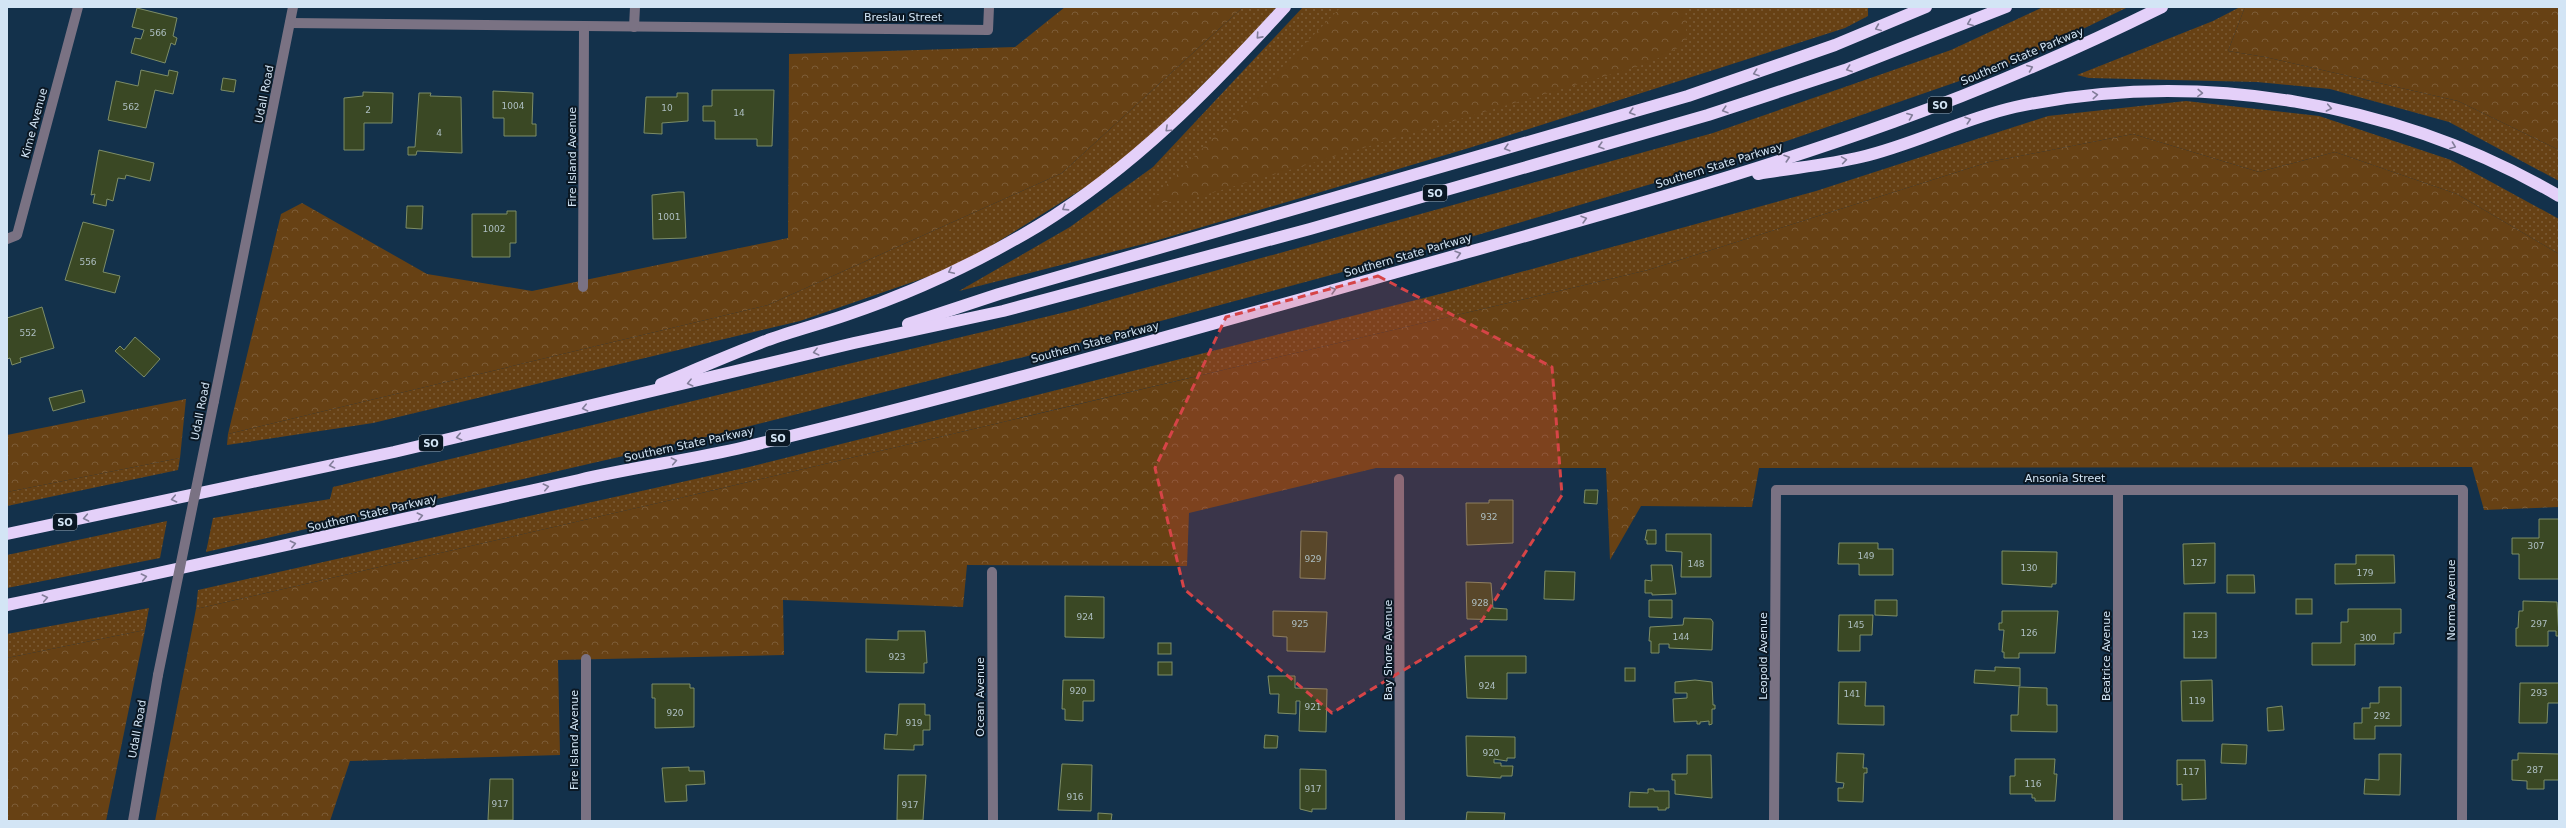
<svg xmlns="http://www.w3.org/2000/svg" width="2566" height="828" viewBox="0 0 2566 828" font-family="'DejaVu Sans',sans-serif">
  <defs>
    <pattern id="grass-dots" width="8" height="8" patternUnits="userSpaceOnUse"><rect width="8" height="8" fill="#674114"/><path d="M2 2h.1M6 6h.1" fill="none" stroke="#7c5c37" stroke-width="1.8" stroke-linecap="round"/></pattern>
    <pattern id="forest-crowns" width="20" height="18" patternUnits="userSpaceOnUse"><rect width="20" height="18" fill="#674114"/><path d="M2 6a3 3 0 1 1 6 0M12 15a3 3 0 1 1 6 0" fill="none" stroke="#7c5c37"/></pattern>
  </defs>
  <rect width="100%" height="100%" fill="#13314b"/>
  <!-- grass -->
  <g fill="url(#grass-dots)">
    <path d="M1243,7H1277L1241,47L1121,165L959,266L800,321L373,423L227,445L228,434L768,305L1062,173Z"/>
    <path d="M1303,7H1868V16L1845,28L1469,148L1155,241L959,291L1070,227L1153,167Z"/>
    <path d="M2043,7H2128L2017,61L1723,163L1450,243L1079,343L706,437L206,552L213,518L330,499L333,487L1070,311L1713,133L1951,50Z"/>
    <path d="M2240,7H2245L2228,51L2265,57L2458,101L2559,150V181L2449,122L2330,89L2257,82L2089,78L2077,75L2213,21Z"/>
    <path d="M2186,101L2319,116L2451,160L2559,219V254L2457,194L2335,152L2259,172L2133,134L1989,162L1648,270L680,498L196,609L198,590L749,467L1448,292L1816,191L2048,116Z"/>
    <path d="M180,458L178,470L7,506V492Z"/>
    <path d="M167,521L160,558L7,588V555Z"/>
    <path d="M149,608L145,630L7,658V634Z"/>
  </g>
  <!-- forest -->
  <g fill="url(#forest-crowns)">
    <path d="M1065,7H1243L1062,173L768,305L228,434L281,214L302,203L427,274L532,291L788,238L789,54L1015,47Z"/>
    <path d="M1341,7H1685L1687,43L1649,63L1188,200L1148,204Z"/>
    <path d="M2245,7H2559V150L2458,101L2265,57L2228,51Z"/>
    <path d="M2133,134L2259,172L2335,152L2457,194L2559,254V507L2484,510L2472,467L1759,468L1752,507L1641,506L1610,560L1606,468H1376L1189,513L1187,566L967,565L963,607L783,600L784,655L558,660L560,755L350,761L330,821H155L196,609L706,492L1648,270L1989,162Z"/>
    <path d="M186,399L180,458L7,492V435Z"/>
    <path d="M145,630L106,821H7V658Z"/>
  </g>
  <!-- building -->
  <g fill="#3a4824" stroke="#7d8d67">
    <path d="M137,8L177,18L173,36L177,38L175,45L171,43L165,63L131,53L135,38L141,39L144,30L132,27Z"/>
    <path d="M141,70L168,76L169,70L178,72L173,94L155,90L146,128L108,120L116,81L138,86Z"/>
    <path d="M223,78L236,80L234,92L221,90Z"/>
    <path d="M712,90H774L772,146H757V139H715V121H703V106H712Z"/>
    <path d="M493,91L533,93L532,124H536V136H504V118H493Z"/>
    <path d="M363,92L393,93L392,123H364V150H344V98L363,96Z"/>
    <path d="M419,93H431L430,96L461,97L462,153L417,151L416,155H408V147H415Z"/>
    <path d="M677,93H688V121L662,123V134L644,133L646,97H677Z"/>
    <path d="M99,150L154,163L150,181L126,175L125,179L118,178L113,201L107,199L106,206L93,203L95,194L91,195Z"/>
    <path d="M678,192H684L686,238L653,239L652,195Z"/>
    <path d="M407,206H423L422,229L406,228Z"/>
    <path d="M507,211H516V243H510V257H472V214H507Z"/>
    <path d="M83,222L114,230L103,272L120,276L115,293L65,280Z"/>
    <path d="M42,307L54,348L20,358L21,362L12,365L10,358L7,359V318Z"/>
    <path d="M135,337L160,359L144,377L115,351L120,346L124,350Z"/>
    <path d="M82,390L85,402L53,411L49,398Z"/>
    <path d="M1585,490H1598L1597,504L1584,503Z"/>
    <path d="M1489,500H1513V543L1467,545L1466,503H1489Z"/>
    <path d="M2539,519H2559V579H2519V554H2512V538H2539Z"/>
    <path d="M1647,530H1656V544H1647V540H1645Z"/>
    <path d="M1301,531L1327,532L1325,579L1300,578Z"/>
    <path d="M1666,534H1711V577H1681L1682,552L1666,551Z"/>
    <path d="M1839,543H1878V549H1893V575H1859V564H1838Z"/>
    <path d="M2215,543V583L2184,584L2183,544Z"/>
    <path d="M2002,551L2057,552L2056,584H2052V587L2002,584Z"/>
    <path d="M2356,555H2394L2395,583L2335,584V564H2356Z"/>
    <path d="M1651,565H1672L1676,594L1652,595V593H1645V580L1652,581Z"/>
    <path d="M1545,571L1575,572L1574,600L1544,599Z"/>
    <path d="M2227,575H2254L2255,593H2227Z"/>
    <path d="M1466,582L1491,583L1493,608L1507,609V620L1467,619Z"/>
    <path d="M1065,596L1104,597V638L1065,637Z"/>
    <rect x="2296" y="599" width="16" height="15"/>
    <path d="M1649,600H1672V618L1649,617Z"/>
    <path d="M1875,600H1897V616L1875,615Z"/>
    <path d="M2523,601L2557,602L2559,636H2556V631H2548V646H2516V628H2518L2519,611H2523Z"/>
    <path d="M2348,609H2401V633H2394V644H2355V665H2312V643H2341V622H2348Z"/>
    <path d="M1273,611L1327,612L1325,652L1287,651V637L1273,636Z"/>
    <path d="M2002,611H2058L2055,653H2019V658H2004V652H2002L2004,630H1999V623H2002Z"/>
    <rect x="2184" y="613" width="32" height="45"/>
    <path d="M1839,615H1873L1872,635H1860V651H1838Z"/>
    <path d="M1684,618L1711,619L1713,622L1712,650L1669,648V644H1659V653H1651V641H1649L1650,627L1683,625Z"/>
    <path d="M898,631H925L927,663H924V673L866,672V639L898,640Z"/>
    <rect x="1158" y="643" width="13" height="11"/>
    <path d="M1465,656H1526V673H1507V699L1467,698Z"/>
    <rect x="1158" y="662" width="14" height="13"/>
    <path d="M1995,667L2020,668V686L1974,683L1975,670L1995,671Z"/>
    <rect x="1625" y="668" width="10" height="13"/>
    <path d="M1268,676H1295V688L1327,689L1326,732L1299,731L1300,701H1296V714L1278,713L1279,694H1270Z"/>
    <path d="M1063,680H1094V701H1083V721L1065,720V709H1062Z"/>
    <path d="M1695,680L1712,682L1713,705H1715V709H1712V724L1709,725V721L1700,722V724H1697V721L1674,722L1673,699L1687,698V693H1675V682Z"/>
    <path d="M2212,680L2213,721H2182L2181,681Z"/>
    <path d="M1839,682H1866L1865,706H1884V725L1838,724Z"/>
    <path d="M2520,683H2559V703H2548L2547,723H2519Z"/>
    <path d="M652,684H690V688H694V727L655,728V698H652Z"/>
    <path d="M2019,687L2047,688V705H2057V732L2011,731V715H2018Z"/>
    <path d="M2379,687H2401V726H2375V739H2354V723H2362V708H2370V703H2379Z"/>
    <path d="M899,704H925V715H930V730H923V745H914V750L884,749L885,734L897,735Z"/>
    <path d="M2282,706L2284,730L2268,731L2267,708Z"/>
    <path d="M1265,735L1278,736L1277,748H1264Z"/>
    <path d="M1466,736L1515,737V758H1507V761L1494,759V763H1501V766H1513L1512,776H1501V778L1467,776Z"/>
    <path d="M2222,744L2247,745L2246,764L2221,763Z"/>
    <path d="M1837,753L1864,754L1863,768H1867V773H1864L1863,802L1838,801V788H1843L1844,783L1836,782Z"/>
    <path d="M2518,753L2559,754V780H2544V789H2527V781L2512,780V760H2518Z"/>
    <path d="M2379,754H2401L2400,795L2364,794L2365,779L2379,780Z"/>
    <path d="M1687,755H1711L1712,798L1675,794V780H1672V774H1687Z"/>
    <path d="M2015,759H2055L2054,774H2057L2055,801H2035V798H2032V794H2010V776H2015Z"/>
    <path d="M2177,760H2205L2206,799L2182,800V784L2177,785Z"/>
    <path d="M1062,764L1092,765L1091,811L1058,810Z"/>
    <path d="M689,767V771H704L705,784L686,785L687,801L665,802L662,768Z"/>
    <path d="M1300,769L1326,770V809H1312V812L1300,809Z"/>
    <path d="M898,775H926L923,820H897Z"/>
    <path d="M490,779H513V820H488Z"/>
    <path d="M1648,789H1654V791H1669V808H1666V810H1658V807H1629L1630,792L1648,793Z"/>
    <path d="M1467,812L1505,813L1504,821H1466Z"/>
    <path d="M1098,813L1112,814L1111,821H1098Z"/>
  </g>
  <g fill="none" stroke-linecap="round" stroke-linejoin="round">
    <!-- minor -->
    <g stroke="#7a7283" stroke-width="10">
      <path d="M290,23L988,30L989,7"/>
      <path d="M634,27L635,7"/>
      <path d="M7,239L17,235L78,7"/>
      <path d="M583,287L584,27"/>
      <path d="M214,401L293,7"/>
      <path d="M1399,479L1400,821"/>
      <path d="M992,572L993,821"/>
      <path d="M586,659V821"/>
      <path d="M133,821L158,675"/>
      <path d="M1774,821L1776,490H2463L2462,821"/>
      <path d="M2118,821V490"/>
    </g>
    <!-- highway -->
    <g stroke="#e4d0f9" stroke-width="12">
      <path d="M1758,174C1792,168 1827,165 1861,157C1913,145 1962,119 2015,107C2198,68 2398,102 2559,196"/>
      <path d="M908,324L999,294L1688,96L1835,45L1926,7"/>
      <path d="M661,384C697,369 732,354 768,340C793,331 820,324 846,315C912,293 978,262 1038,226C1134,167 1210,89 1285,7"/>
      <path d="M7,534L394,452L854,343L1003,311L1310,229L1708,115L1845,70L2006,7"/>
      <path d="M7,605C198,566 388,522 579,480C634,467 690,460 745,447C956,397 1166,337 1376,278C1549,229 1724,183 1893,122C1985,89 2075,50 2162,7"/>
    </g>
    <!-- minor-bridge -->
    <path stroke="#7a7283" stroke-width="10" d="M158,675L214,401"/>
  </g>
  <!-- one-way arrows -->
  <defs><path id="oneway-chevron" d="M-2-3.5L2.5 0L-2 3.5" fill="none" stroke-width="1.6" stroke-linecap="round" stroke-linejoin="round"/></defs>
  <g stroke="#827d99">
    <use href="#oneway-chevron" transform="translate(1970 23) rotate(158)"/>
    <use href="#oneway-chevron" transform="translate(1878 28) rotate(157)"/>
    <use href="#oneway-chevron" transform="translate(1259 36) rotate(132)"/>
    <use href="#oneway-chevron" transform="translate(2030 68) rotate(-22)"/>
    <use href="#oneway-chevron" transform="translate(1849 69) rotate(160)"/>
    <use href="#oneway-chevron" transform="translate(1756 73) rotate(161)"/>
    <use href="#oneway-chevron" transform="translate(2200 93) rotate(2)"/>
    <use href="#oneway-chevron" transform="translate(2095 95) rotate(-5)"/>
    <use href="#oneway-chevron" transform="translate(2329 108) rotate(11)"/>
    <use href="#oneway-chevron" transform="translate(1725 110) rotate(163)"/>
    <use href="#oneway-chevron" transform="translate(1632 112) rotate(163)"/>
    <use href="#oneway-chevron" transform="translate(1910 116) rotate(-21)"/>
    <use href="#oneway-chevron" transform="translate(1968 120) rotate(-18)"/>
    <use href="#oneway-chevron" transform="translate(1168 129) rotate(137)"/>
    <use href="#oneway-chevron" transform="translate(1601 146) rotate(164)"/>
    <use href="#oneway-chevron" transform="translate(2453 146) rotate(21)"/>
    <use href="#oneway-chevron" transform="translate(1507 148) rotate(164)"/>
    <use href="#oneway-chevron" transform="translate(1787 158) rotate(-18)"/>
    <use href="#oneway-chevron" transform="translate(1844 160) rotate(-9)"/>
    <use href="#oneway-chevron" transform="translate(1065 208) rotate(147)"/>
    <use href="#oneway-chevron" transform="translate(1584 219) rotate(-16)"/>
    <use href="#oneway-chevron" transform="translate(1458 254) rotate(-16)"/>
    <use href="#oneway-chevron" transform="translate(951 271) rotate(155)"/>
    <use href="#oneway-chevron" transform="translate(1333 290) rotate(-16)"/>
    <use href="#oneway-chevron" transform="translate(816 352) rotate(166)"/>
    <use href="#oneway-chevron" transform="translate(690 383) rotate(166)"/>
    <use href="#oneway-chevron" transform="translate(585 408) rotate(167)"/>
    <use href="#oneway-chevron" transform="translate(459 437) rotate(167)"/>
    <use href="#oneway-chevron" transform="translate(674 461) rotate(-11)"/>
    <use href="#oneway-chevron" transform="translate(332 465) rotate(168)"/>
    <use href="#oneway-chevron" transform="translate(546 487) rotate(-13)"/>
    <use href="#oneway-chevron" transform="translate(174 499) rotate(168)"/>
    <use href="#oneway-chevron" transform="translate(420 516) rotate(-13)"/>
    <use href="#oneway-chevron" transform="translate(86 518) rotate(169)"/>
    <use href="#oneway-chevron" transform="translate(293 544) rotate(-13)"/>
    <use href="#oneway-chevron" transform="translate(144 577) rotate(-12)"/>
    <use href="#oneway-chevron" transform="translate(45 598) rotate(-12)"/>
  </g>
  <!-- marked area -->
  <path fill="#d64447" fill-opacity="0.2" stroke="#d64447" stroke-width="3" stroke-dasharray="8 5" stroke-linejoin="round" d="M1378,276L1552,367L1562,495L1479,625L1332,713L1184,589L1155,468L1226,317Z"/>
  <g text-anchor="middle" stroke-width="4" stroke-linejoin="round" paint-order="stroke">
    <!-- number labels -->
    <g font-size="9" fill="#adbec1">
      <text x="158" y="36">566</text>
      <text x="513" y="109">1004</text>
      <text x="131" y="110">562</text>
      <text x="667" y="111">10</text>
      <text x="368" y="113">2</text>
      <text x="739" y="116">14</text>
      <text x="439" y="136">4</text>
      <text x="669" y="220">1001</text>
      <text x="494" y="232">1002</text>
      <text x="88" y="265">556</text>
      <text x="28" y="336">552</text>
      <text x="1489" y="520">932</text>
      <text x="2536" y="549">307</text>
      <text x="1866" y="559">149</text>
      <text x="1313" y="562">929</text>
      <text x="2199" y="566">127</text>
      <text x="1696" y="567">148</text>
      <text x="2029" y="571">130</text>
      <text x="2365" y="576">179</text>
      <text x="1480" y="606">928</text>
      <text x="1085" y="620">924</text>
      <text x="1300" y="627">925</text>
      <text x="2539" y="627">297</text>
      <text x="1856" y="628">145</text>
      <text x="2029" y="636">126</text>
      <text x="2200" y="638">123</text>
      <text x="1681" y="640">144</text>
      <text x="2368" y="641">300</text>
      <text x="897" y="660">923</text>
      <text x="1487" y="689">924</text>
      <text x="1078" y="694">920</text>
      <text x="2539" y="696">293</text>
      <text x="1852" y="697">141</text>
      <text x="2197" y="704">119</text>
      <text x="1313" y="710">921</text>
      <text x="675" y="716">920</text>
      <text x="2382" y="719">292</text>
      <text x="914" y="726">919</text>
      <text x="1491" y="756">920</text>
      <text x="2535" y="773">287</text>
      <text x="2191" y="775">117</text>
      <text x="2033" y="787">116</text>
      <text x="1313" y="792">917</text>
      <text x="1075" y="800">916</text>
      <text x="500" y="807">917</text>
      <text x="910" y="808">917</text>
    </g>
    <!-- shield labels -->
    <g fill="#0b1824" stroke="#97a8b6" stroke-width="1">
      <rect x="1928" y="97" width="24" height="16" rx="3"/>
      <rect x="1423" y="185" width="24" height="16" rx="3"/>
      <rect x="766" y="430" width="24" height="16" rx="3"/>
      <rect x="419" y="435" width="24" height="16" rx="3"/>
      <rect x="53" y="514" width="24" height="16" rx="3"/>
    </g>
    <g font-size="10" font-weight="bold" fill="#d3e5f5">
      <text x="1940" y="109">SO</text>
      <text x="1435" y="197">SO</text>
      <text x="778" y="442">SO</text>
      <text x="431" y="447">SO</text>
      <text x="65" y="526">SO</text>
    </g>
    <!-- street labels -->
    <g font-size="11" fill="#d3e5f5" stroke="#0b1824">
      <text x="903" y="21">Breslau Street</text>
      <text transform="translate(2022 56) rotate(-23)" y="4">Southern State Parkway</text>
      <text transform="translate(264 94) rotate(-79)" y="4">Udall Road</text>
      <text transform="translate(34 123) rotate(-75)" y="4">Kime Avenue</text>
      <text transform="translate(572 157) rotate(-90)" y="4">Fire Island Avenue</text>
      <text transform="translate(1719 165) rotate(-17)" y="4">Southern State Parkway</text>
      <text transform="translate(1408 255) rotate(-16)" y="4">Southern State Parkway</text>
      <text transform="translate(1095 342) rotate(-15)" y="4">Southern State Parkway</text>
      <text transform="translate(200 411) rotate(-79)" y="4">Udall Road</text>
      <text transform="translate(689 444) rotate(-12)" y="4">Southern State Parkway</text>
      <text x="2065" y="482">Ansonia Street</text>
      <text transform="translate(372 513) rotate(-13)" y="4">Southern State Parkway</text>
      <text transform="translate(2451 600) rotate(-90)" y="4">Norma Avenue</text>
      <text transform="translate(1388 650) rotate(-90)" y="4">Bay Shore Avenue</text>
      <text transform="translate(1763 656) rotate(-90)" y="4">Leopold Avenue</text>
      <text transform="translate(2106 656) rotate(-90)" y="4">Beatrice Avenue</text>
      <text transform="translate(980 697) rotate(-90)" y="4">Ocean Avenue</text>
      <text transform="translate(137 729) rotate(-80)" y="4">Udall Road</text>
      <text transform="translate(574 740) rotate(-90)" y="4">Fire Island Avenue</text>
    </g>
  </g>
  <!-- border -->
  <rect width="2566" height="828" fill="none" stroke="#d3e5f5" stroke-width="16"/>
</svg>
